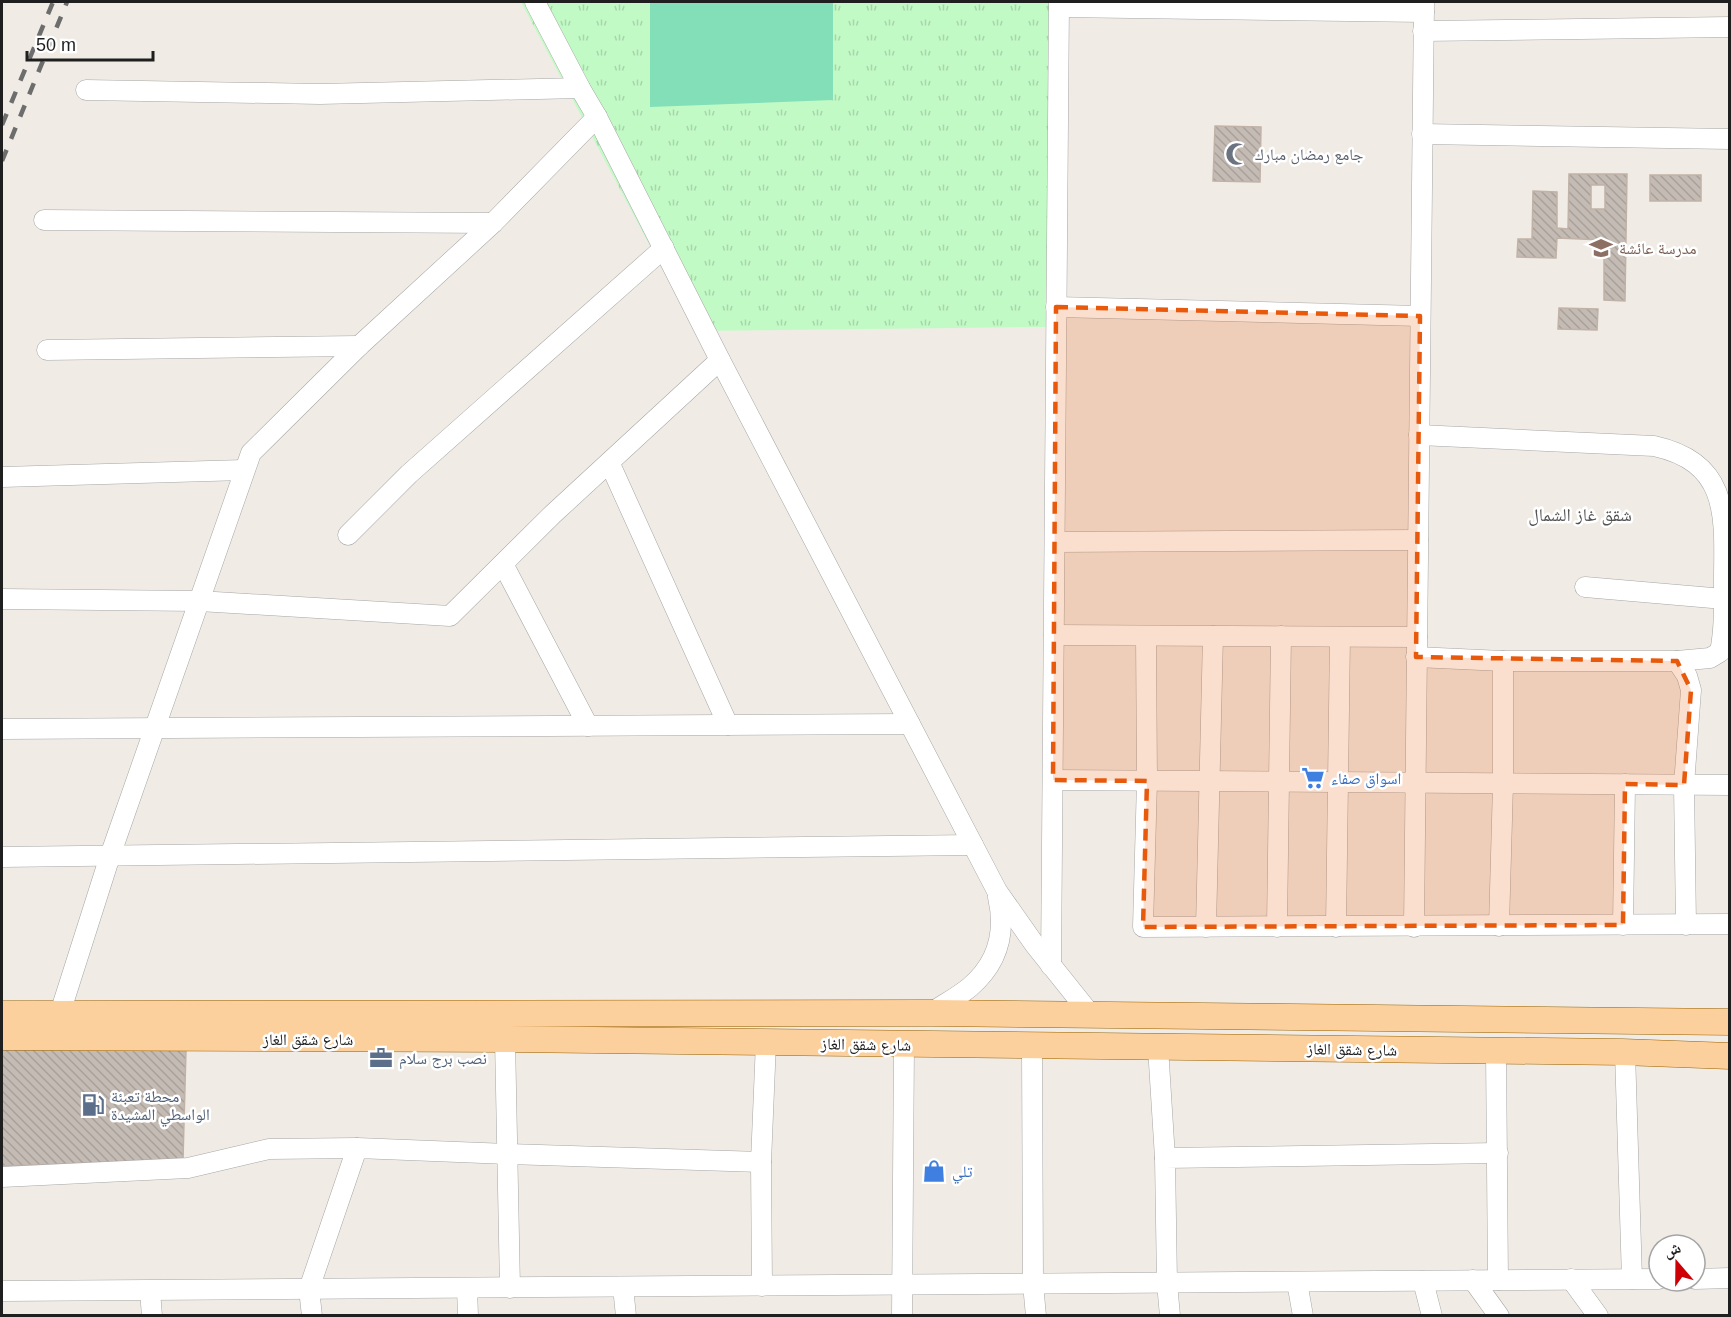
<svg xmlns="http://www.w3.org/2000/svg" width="1731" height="1317" viewBox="0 0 1731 1317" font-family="Helvetica,'Noto Naskh Arabic',sans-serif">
  <defs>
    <pattern id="park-tufts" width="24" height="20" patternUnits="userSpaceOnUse" patternTransform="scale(1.5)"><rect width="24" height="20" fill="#c2fac5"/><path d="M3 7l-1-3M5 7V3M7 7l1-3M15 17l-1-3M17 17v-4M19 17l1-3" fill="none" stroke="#a6d6a9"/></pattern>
    <pattern id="building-back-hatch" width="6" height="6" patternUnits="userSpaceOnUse" patternTransform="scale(1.5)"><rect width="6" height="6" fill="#c4bbb4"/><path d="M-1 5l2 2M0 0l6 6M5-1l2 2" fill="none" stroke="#a8a09a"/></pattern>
  </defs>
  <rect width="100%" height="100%" fill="#f0ece5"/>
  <!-- park -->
  <path fill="url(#park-tufts)" d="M521,2H1067L1048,327L695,331Z"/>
  <!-- pitch -->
  <path fill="#82dfb8" d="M650,2H833V100L650,107Z"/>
  <!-- building -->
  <g fill="url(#building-back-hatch)" stroke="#c1b2a7" stroke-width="1.5" fill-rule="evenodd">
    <path d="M1215,126L1261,127L1260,182L1213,181Z"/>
    <path d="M1569,174H1627L1625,301L1604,300V240L1557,238L1556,258L1517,257L1518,239H1532L1533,191L1557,192V228L1568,229ZM1591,185H1605V209H1591Z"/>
    <rect x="1650" y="175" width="51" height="26"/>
    <path d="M1559,308L1598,309L1597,330L1558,329Z"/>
    <path d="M2,1046L186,1050L183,1160L2,1166Z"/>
  </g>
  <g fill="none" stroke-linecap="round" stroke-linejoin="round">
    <!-- minor casing -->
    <g stroke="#a6a6a6" stroke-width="21">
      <g id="minor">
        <path d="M535,2L580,88L597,117L720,360L997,891L1035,945L1091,1015"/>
        <path d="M1059,7L1424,12"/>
        <path d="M1423,31L1730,27"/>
        <path d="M86,90L320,94L580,88"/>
        <path d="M1422,134L1730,139"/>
        <path d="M44,220L493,223"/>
        <path d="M1056,307L1420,316"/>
        <path d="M47,350L359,346"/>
        <path d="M1419,435L1654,446C1727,462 1725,512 1724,574C1724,601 1725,627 1720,652L1710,658L1677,661"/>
        <path d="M610,464L728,725"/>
        <path d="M2,477L244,470"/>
        <path d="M348,535L409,474L664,248"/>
        <path d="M1055,542L1418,540"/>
        <path d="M503,564L588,726"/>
        <path d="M1585,587L1724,599"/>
        <path d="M2,599L199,601L450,616L553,514L720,360"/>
        <path d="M1054,635L1417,637"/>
        <path d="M1146,636L1147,781L1143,927L1730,924"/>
        <path d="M1416,657L1503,661H1677L1687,676L1691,690L1684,785L1686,925"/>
        <path d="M2,729L910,724"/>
        <path d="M1053,780L1730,785"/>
        <path d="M2,857L973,845"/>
        <path d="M1623,925L1625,784"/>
        <path d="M1499,926L1503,784V661"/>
        <path d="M1206,927L1213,636"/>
        <path d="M1277,927L1281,636"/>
        <path d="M1336,927L1340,637"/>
        <path d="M1414,927L1424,2"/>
        <path d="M1051,966L1059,2"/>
        <path d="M60,1013L110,856L251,453L359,346L493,223L597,117"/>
        <path d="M931,1013C944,1004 958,997 970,987C998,963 1006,932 998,897"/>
        <path d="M505,1039L510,1288"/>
        <path d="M1032,1046L1033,1284L1036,1316"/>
        <path d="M1158,1047L1165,1158"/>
        <path d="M1496,1051L1498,1280"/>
        <path d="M1625,1052L1632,1279"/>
        <path d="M2,1177L188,1168L269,1149L357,1148"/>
        <path d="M1571,1279L1598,1316"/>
        <path d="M1695,1279L1730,1278"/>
        <path d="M1473,1280L1499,1316"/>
        <path d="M1423,1281L1432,1316"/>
        <path d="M1297,1282L1303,1316"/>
        <path d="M762,1286L761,1162L766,1042"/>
        <path d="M623,1287L626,1316"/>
        <path d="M467,1288L468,1316"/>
        <path d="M2,1291L1659,1279"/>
        <path d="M150,1291L152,1316"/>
        <path d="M312,1316L309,1289L357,1148L508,1154L761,1162"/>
        <path d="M902,1316L904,1044"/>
        <path d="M1170,1316L1167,1283L1165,1158L1498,1153"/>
      </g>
    </g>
    <!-- major casing -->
    <g stroke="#9a6200" stroke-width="27">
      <g id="major">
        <path d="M2,1014L931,1013L1730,1022"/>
        <path d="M2,1037L505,1039L1622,1052L1730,1056"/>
      </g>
    </g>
    <!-- minor -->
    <use href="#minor" stroke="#fff" stroke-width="20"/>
    <!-- major -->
    <use href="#major" stroke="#fcd09d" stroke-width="26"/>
    <!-- rail -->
    <g stroke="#6d6d6d" stroke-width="4.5" stroke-dasharray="12 12" stroke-linecap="butt">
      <path d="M2,125L53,2"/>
      <path d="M2,161L67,2"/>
    </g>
  </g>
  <!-- marked area -->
  <path fill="#e8590c" fill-opacity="0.2" stroke="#e8590c" stroke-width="4.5" stroke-dasharray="12 8" stroke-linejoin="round" d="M1056,307L1420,316L1416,657L1677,661L1691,690L1684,785L1625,784L1623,925L1143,927L1147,781L1053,780Z"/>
  <!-- icons -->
  <defs>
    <g id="mosque-bare" transform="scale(1.8)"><path d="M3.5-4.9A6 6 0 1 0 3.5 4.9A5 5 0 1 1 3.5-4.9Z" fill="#6b7280" stroke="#fff" stroke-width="2.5" paint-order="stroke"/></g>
    <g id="school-bare" transform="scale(1.8)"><path d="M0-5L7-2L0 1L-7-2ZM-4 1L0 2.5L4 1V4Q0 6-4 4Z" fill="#8d6e63" stroke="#fff" stroke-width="2.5" paint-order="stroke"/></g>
    <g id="supermarket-bare" transform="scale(1.8)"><path d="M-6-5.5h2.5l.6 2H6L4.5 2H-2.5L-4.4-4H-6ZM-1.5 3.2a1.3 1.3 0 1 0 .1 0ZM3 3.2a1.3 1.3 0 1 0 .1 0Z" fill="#3f7fe0" stroke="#fff" stroke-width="2.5" paint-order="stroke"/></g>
    <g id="office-bare" transform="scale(1.8)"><path d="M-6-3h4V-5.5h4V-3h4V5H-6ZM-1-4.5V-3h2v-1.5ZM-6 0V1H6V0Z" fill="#5c6f8a" stroke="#fff" stroke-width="2.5" paint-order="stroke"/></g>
    <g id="fuel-bare" transform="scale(1.8)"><path d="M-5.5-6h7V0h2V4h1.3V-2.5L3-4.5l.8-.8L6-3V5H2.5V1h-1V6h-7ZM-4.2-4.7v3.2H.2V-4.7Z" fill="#5c6f8a" stroke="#fff" stroke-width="2.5" paint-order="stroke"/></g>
    <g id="shop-bare" transform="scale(1.8)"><path d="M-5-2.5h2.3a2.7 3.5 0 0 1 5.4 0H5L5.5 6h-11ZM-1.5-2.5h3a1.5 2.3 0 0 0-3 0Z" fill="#3f7fe0" stroke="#fff" stroke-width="2.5" paint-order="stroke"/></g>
  </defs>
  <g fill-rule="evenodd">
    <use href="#mosque-bare" x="1237" y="154"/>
    <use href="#school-bare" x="1601" y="248"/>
    <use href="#supermarket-bare" x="1313" y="778"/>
    <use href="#office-bare" x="381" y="1058"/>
    <use href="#fuel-bare" x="93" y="1105"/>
    <use href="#shop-bare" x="934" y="1171"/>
  </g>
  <g text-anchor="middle" stroke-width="5" stroke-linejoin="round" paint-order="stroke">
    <!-- worship labels -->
    <g font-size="16" fill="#5b616d" stroke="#fff" text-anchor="start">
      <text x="1255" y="160">جامع رمضان مبارك</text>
    </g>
    <!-- education labels -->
    <g font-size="16" fill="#785e54" stroke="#fff" text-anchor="start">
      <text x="1619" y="254">مدرسة عائشة</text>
    </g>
    <!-- shop labels -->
    <g font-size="16" fill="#366cbe" stroke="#fff" text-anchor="start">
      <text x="1331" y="784">اسواق صفاء</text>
      <text x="952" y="1177">تلي</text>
    </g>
    <!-- street labels -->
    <g font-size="16" fill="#1f1f1f" stroke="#fff">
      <text x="308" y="1045">شارع شقق الغاز</text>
      <text transform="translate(866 1044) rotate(1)" y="6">شارع شقق الغاز</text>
      <text transform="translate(1352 1049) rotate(1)" y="6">شارع شقق الغاز</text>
    </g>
    <!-- service labels -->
    <g font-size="16" fill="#4e5e75" stroke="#fff" text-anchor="start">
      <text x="399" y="1064">نصب برج سلام</text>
      <text x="111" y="1102">محطة تعبئة<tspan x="111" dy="18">الواسطي المشيدة</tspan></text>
    </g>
    <!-- neighbourhood labels -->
    <g font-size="18" fill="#525252" stroke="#fff">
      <text x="1580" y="521">شقق غاز الشمال</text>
    </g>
  </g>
  <!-- border -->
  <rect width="1731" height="1317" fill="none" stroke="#1f1f1f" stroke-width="6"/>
  <!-- north arrow -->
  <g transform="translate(1677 1263) rotate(340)"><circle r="28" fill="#ffffff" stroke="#a5a5a5" stroke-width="1.5"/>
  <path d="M0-4.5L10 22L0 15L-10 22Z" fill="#ce0006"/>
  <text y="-9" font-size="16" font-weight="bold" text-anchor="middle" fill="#1f1f1f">ش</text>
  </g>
  <!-- scale -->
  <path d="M27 51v9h126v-9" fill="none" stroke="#1f1f1f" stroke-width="3"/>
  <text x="36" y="51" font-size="18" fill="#1f1f1f" stroke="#ffffff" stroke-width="4.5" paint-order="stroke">50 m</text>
</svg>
